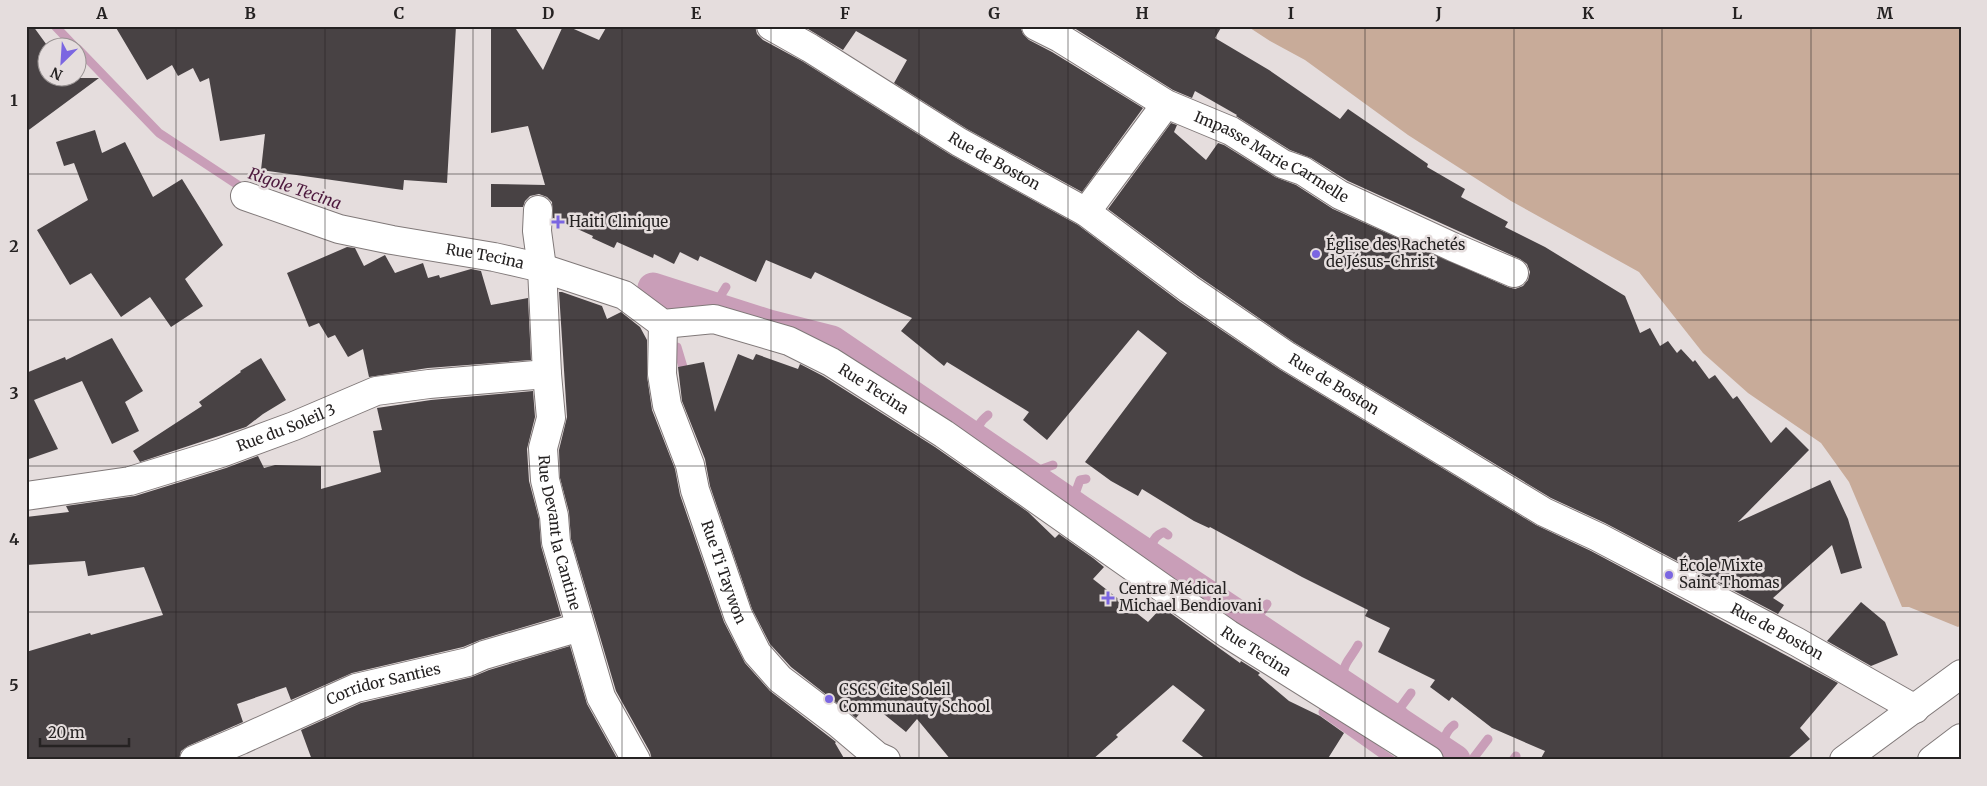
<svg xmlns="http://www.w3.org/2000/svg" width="1987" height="786" viewBox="0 0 1987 786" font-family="Merriweather,serif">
  <rect width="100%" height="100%" fill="#e5dddd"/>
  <!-- green -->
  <path fill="#c8ab99" d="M1247,26H1961V625L1958,627L1909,607H1902L1849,482L1821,443L1748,393L1703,353L1639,272L1511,201L1408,135L1305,60L1270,41Z"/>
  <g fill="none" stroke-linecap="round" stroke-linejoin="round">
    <!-- stream -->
    <g stroke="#c99eb8" stroke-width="9">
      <path d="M55,26L76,48"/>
      <path d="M78,49L159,133L247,191"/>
      <path d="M722,310L718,300L726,287"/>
      <path d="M654,314L664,301L673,294"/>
      <path d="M676,320L684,299"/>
      <path d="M677,347L683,367"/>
      <path d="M975,440C976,429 979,422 988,415"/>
      <path d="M1039,483L1042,469L1053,465"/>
      <path d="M1081,511L1075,494L1080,480L1086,479"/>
      <path d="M1155,561C1150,548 1150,538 1164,532L1168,535"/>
      <path d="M1263,631L1260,614L1267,604"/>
      <path d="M1345,686C1340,663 1349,662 1358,645"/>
      <path d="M1323,712L1391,760"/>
      <path d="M1410,729L1405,714L1400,708L1411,693"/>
      <path d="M1445,753C1442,743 1445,731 1454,725"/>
      <path d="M1472,760L1488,739"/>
      <path d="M1513,760L1516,756"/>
    </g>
    <!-- canal -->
    <path stroke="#c99eb8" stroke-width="31" d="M653,288L769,325L832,341L1081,511L1455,760"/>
  </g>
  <!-- building -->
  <g fill="#484244">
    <path d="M26,26H33L49,48L48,78H99L26,132Z"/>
    <path d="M115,26H456L447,183L404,180L403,190L261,170L265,134L220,141L209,78L200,82L193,68L178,76L172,65L147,80Z"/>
    <path d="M491,26H514L543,70L563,26H567L599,40L607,26H755L757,34L763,40L802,61L951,155L1078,225L1180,302L1279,369L1536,525L1591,551L1838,683L1800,728L1810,739L1786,760H1540L1545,751L1492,728L1452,697L1449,701L1430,687L1435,680L1378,652L1390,628L1365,616L1368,610L1302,577L1210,527L1209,528L1194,521L1142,489L1138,496L1111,481L1085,462L1167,353L1138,330L1047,440L1023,420L1029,412L947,362L944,366L901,331L912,318L815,272L811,279L766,260L756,282L700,256L698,261L680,252L674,264L654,254L653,258L617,242L614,248L592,238L593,236L553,218L552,202L547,197L539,194L530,196L525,201L523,207H491V184L545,185L528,126L491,133Z"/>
    <path d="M803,26H1020L1023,34L1029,40L1052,52L1143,108L1082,192L967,129L894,83L907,60L856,31L843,50Z"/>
    <path d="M1071,26H1222L1215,38L1269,70L1340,119L1348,109L1428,164L1427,167L1465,189L1461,197L1508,222L1505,227L1545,247L1625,296L1640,333L1650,328L1660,346L1668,341L1677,353L1681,349L1693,362L1695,360L1709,379L1715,375L1733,399L1737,396L1771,443L1786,427L1809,450L1738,522L1830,480L1848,519L1862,568L1841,574L1832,545L1773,598L1784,605L1778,614L1605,523L1551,498L1295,343L1198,276L1108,209L1171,123L1177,125L1174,132L1206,160L1218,143L1224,145L1275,177L1296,185L1333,209L1508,287L1515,289L1523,286L1528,280L1530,272L1527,264L1520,259L1348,181L1311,158L1290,150L1236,116L1237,115L1195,91L1192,98L1173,90Z"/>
    <path d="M95,130L102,153L125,142L153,197L182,179L223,245L185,279L203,306L171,327L150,297L121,317L91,273L70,285L37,230L88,200L74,163L64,166L56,142Z"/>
    <path d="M347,247L355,248L364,266L385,255L395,273L423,263L428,278L439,275L440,278L471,269L481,271L491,305L528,298L531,360L428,368L369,377L363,349L348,357L335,335L328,338L319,323L309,327L287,273Z"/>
    <path d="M559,292H562L602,306L607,319L621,312L640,327L647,340V376L652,410L675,469L680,495L724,622L745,663L770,691L836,742L835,743L845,760H652L650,752L616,691L571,539L569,512L560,478L559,450L567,417Z"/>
    <path d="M112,338L143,391L125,402L139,431L112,444L82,381L34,400L58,449L26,460V373L65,357L66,360Z"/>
    <path d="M738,354L753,360L756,354L798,369L800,364L823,376L935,447L1028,512L1055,538L1059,534L1093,558L1104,567L1093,579L1148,622L1162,607L1240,663L1241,661L1260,673L1258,675L1289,701L1320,716L1344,733L1327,760H1207L1182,741L1205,710L1173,685L1116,735L1118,737L1092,760H951L917,719L906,732L869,702L856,718L791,667L770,644L752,609L710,486L705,459L682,401L678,367L704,362L715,412Z"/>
    <path d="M261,358L286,400L263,414L246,427L140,462L133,451L202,406L199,402L241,372L240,371Z"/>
    <path d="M533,391L535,417L527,449L529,481L539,519L541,546L561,616L480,640L463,647L352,673L291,700L286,687L237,704L243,722L188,746L181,751L179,760H26V652L90,633L91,635L163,615L144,567L88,576L85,561L26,565V517L69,512L66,506L135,496L226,468L258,456L264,468L275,465L321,466V489L381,472L373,431L382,430L377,408L431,400Z"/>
    <path d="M1861,602L1885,622L1898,655L1871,666L1827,641Z"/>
    <path d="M570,646L587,704L618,760H312L301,730L361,703L472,677L489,670Z"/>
  </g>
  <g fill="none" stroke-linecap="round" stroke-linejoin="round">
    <!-- minor casing -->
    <g stroke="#807979" stroke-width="30">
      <g id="minor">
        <path id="s1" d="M771,26L810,48L959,142L1086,212L1189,289L1287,356L1544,512L1598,537L1797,642L1915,709"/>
        <path id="s2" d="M1036,26L1060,38L1166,104L1231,131L1283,164L1303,171L1340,195L1453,247L1514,273"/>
        <path id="s3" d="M245,196L339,229L392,240L494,257L542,268L624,295L663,324L714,319L789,341L831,362L944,434L1228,634L1429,760"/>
        <path id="s4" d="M538,210L537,231L542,268L547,374L551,418L543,448L545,480L554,516L556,542L601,697L636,760"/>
        <path d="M1086,212L1166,104"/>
        <path id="s5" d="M663,324L662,374L667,405L690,465L695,490L738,615L757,653L780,679L838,723L877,756L886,760"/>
        <path id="s6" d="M26,496L130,481L221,453L294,426L376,391L429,384L547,374"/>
        <path id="s7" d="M194,760L241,740L356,688L468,662L484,655L580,627"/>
      </g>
    </g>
    <!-- major casing -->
    <g stroke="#807979" stroke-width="30">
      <g id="major">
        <path d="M1844,760L1961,674"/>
        <path d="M1932,760L1961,738"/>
      </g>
    </g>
    <!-- minor -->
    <use href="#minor" stroke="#fff" stroke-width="28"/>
    <!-- major -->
    <use href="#major" stroke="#fff" stroke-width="28"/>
  </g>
  <!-- grid -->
  <path fill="none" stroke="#252222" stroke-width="1" stroke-opacity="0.55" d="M176,26V760M325,26V760M473,26V760M622,26V760M771,26V760M919,26V760M1068,26V760M1216,26V760M1365,26V760M1514,26V760M1662,26V760M1811,26V760M26,174H1961M26,320H1961M26,466H1961M26,612H1961"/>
  <!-- markers -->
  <g fill="#7b66e1" stroke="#e5dddd" stroke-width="2">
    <path d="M555.5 214.5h5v5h5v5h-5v5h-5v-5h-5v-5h5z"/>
    <circle cx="1316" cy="254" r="5"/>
    <circle cx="1669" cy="575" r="5"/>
    <path d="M1105.5 590.5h5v5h5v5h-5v5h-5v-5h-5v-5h5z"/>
    <circle cx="829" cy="699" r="5"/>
  </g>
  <g text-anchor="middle" stroke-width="5" stroke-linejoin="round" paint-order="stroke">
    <!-- street labels -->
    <g font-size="15" fill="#252222" stroke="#e5dddd">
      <text dy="5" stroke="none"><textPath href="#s2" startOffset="270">Impasse Marie Carmelle</textPath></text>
      <text dy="5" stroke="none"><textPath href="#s1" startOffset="261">Rue de Boston</textPath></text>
      <text dy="5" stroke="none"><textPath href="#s3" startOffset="248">Rue Tecina</textPath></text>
      <text dy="5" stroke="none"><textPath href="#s1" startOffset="668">Rue de Boston</textPath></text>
      <text dy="5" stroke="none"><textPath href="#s3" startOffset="668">Rue Tecina</textPath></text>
      <text dy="5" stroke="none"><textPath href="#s6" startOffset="270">Rue du Soleil 3</textPath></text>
      <text dy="5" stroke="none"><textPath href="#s4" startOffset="326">Rue Devant la Cantine</textPath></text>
      <text dy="5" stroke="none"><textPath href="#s5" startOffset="258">Rue Ti Taywon</textPath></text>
      <text dy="5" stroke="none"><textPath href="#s1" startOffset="1176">Rue de Boston</textPath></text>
      <text dy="5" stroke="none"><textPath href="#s3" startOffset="1132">Rue Tecina</textPath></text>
      <text dy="5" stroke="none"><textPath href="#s7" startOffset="205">Corridor Santies</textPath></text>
    </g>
    <!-- poi labels -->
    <g font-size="15" fill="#252222" stroke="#e5dddd" text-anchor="start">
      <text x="569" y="227">Haiti Clinique</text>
      <text x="1326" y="250">Église des Rachetés<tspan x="1326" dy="17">de Jésus-Christ</tspan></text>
      <text x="1679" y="571">École Mixte<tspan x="1679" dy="17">Saint Thomas</tspan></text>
      <text x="1119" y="594">Centre Médical<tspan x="1119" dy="17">Michael Bendiovani</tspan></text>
      <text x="839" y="695">CSCS Cite Soleil<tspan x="839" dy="17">Communauty School</tspan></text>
    </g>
    <!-- water labels -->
    <g font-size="16" font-style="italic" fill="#4d193d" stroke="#e5dddd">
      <text transform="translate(295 188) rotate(19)" y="6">Rigole Tecina</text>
    </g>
  </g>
  <!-- border -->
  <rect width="1987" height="786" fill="none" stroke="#e5dddd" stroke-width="55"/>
  <!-- north arrow -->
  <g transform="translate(62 62) rotate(205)"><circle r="24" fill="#e5dddd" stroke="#989292"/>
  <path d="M0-4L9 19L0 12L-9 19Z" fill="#7b66e1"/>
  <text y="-8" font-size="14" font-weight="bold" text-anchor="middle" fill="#252222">N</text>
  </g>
  <!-- scale -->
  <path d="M40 738v8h89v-8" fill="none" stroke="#252222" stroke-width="2.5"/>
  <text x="48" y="738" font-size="15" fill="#252222" stroke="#e5dddd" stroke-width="4" paint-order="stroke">20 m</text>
  <rect x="28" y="28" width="1932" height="730" fill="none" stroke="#252222" stroke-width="2"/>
  <g font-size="16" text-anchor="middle" font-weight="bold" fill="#252222">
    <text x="102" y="19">A</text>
    <text x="250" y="19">B</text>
    <text x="399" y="19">C</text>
    <text x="548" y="19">D</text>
    <text x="696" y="19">E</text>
    <text x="845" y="19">F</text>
    <text x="994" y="19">G</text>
    <text x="1142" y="19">H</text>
    <text x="1291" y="19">I</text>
    <text x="1439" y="19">J</text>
    <text x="1588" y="19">K</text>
    <text x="1737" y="19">L</text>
    <text x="1885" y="19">M</text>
    <text x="14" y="106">1</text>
    <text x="14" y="252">2</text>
    <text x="14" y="399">3</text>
    <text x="14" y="545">4</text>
    <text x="14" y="691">5</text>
  </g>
</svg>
